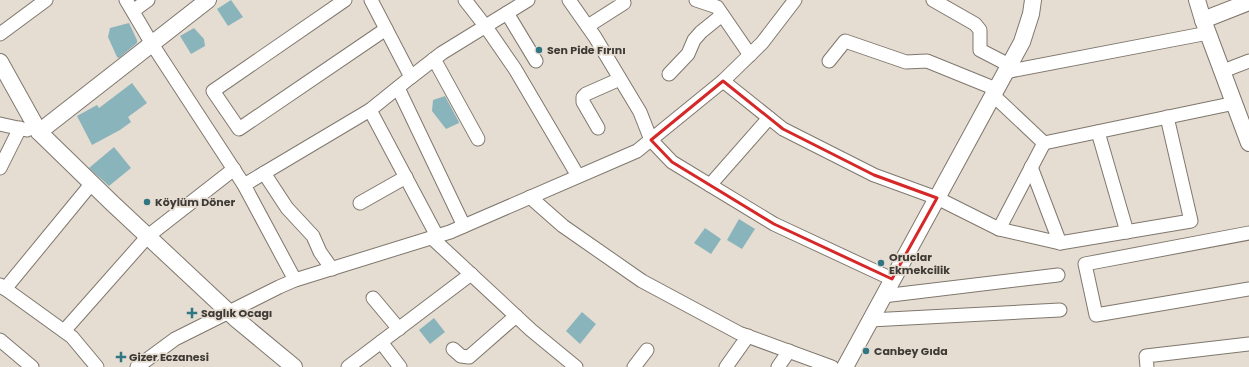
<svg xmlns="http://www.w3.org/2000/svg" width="1249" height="367" viewBox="0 0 1249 367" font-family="Poppins,sans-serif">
  <rect width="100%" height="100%" fill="#e6ddd2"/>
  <!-- building -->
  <g fill="#8ab4bc">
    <path d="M231,0L243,17L228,26L217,9Z"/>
    <path d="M129,23L137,40V43L119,58L117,57L108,37L110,28Z"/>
    <path d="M194,28L204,39L205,46L191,54L180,36Z"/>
    <path d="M132,83L147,103L128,117L131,122L120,130L92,145L77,116L97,105L99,108Z"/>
    <path d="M445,96L459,122V123L446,129L432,111L433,100Z"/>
    <path d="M114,147L131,168L109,186L89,168Z"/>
    <path d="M739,219L755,229L742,249L727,240Z"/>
    <path d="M705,228L721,239L711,254L694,243Z"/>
    <path d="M582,312L596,324L580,344L566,331Z"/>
    <path d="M434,318L445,332L430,344L419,330Z"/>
  </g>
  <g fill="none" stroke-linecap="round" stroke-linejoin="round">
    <!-- minor casing -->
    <g stroke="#7f776d" stroke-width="15">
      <g id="minor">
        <path d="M126,0L152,44L244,185L295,280"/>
        <path d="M345,0L213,91L239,129L386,29"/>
        <path d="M465,0L486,27L515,69L578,176"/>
        <path d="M569,0L595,37L640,112L651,140L672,162L774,224L892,279"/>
        <path d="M696,0L717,7L750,55"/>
        <path d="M933,0L975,24L980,30V50L1009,65"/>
        <path d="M133,11L148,0"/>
        <path d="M507,13L536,61"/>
        <path d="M588,26L624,3L622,0"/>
        <path d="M0,34L46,0"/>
        <path d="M434,59L478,139"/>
        <path d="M829,61L845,41L906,62L927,61L996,89"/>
        <path d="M1223,71L1249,61"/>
        <path d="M1005,72L1208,33"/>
        <path d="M669,74L688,54L694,40L701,32L722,15"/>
        <path d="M411,77L442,53L528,0"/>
        <path d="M723,81L783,129L874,175L937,198L999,229L1060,243L1191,221L1167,117"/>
        <path d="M398,88L464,226"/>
        <path d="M993,95L1044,143L1235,103"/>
        <path d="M370,110L411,77L371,0"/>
        <path d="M0,124L27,130"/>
        <path d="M598,128L583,102V97L586,94L620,79"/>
        <path d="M1098,132L1127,232"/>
        <path d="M1031,167L1060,243"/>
        <path d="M0,168L20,128"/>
        <path d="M264,173L287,208L313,236L320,252L332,269"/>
        <path d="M244,185L370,110L437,236"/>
        <path d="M710,185L769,118"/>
        <path d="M530,197L563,226L642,281L739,333L832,367"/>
        <path d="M360,203L406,177"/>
        <path d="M999,229L1044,143"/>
        <path d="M1249,233L1085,264L1096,315L1249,289"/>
        <path d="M432,238L531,330L576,367"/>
        <path d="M0,285L72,337L97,367"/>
        <path d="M5,289L92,183"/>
        <path d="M883,296L1058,275"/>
        <path d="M373,298L399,329"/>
        <path d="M870,320L1060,310"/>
        <path d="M64,331L148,236L234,169"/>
        <path d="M0,340L32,367"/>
        <path d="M381,342L400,367"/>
        <path d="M453,349L461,356L469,357L516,316"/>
        <path d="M137,367L175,339L279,287L295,280L450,232L637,151L723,81L762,43L795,0"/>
        <path d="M348,367L471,274"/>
        <path d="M634,367L647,350"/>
        <path d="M726,367L748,336"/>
        <path d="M778,367L789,351"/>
        <path d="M1147,367L1146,356L1249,344"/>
      </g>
    </g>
    <!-- major casing -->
    <g stroke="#7f776d" stroke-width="18">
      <g id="major">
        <path d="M1197,0L1203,20L1249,143"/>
        <path d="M1203,20L1249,2"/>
        <path d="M0,62L39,132L111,202L235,318L294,367"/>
        <path d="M39,132L208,0"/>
        <path d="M845,367L1022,42L1031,14L1033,0"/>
      </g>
    </g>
    <!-- minor -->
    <use href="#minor" stroke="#fff" stroke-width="13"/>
    <!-- major -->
    <use href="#major" stroke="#fff" stroke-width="16"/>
  </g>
  <!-- marked area -->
  <path fill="none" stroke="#d62828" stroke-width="3" stroke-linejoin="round" d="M723,81L783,129L874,175L937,198L892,279L774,224L672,162L651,140Z"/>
  <!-- markers -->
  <g fill="#307783" stroke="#e6ddd2" stroke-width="1.5">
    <circle cx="539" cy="50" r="4"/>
    <circle cx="147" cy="202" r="4"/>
    <circle cx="881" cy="263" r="4"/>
    <path d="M190 307h4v4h4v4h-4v4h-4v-4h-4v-4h4z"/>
    <circle cx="866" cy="351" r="4"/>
    <path d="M119 351h4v4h4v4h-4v4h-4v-4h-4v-4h4z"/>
  </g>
  <g text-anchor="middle" stroke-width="3.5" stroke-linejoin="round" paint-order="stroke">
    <!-- poi labels -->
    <g font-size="11" font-weight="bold" fill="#3e3a35" stroke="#e6ddd2" text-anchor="start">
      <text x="547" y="54">Sen Pide Fırını</text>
      <text x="155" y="206">Köylüm Döner</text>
      <text x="889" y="261">Oruclar<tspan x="889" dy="13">Ekmekcilik</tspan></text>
      <text x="201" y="317">Saglık Ocagı</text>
      <text x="874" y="355">Canbey Gıda</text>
      <text x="129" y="361">Gizer Eczanesi</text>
    </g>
  </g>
</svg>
